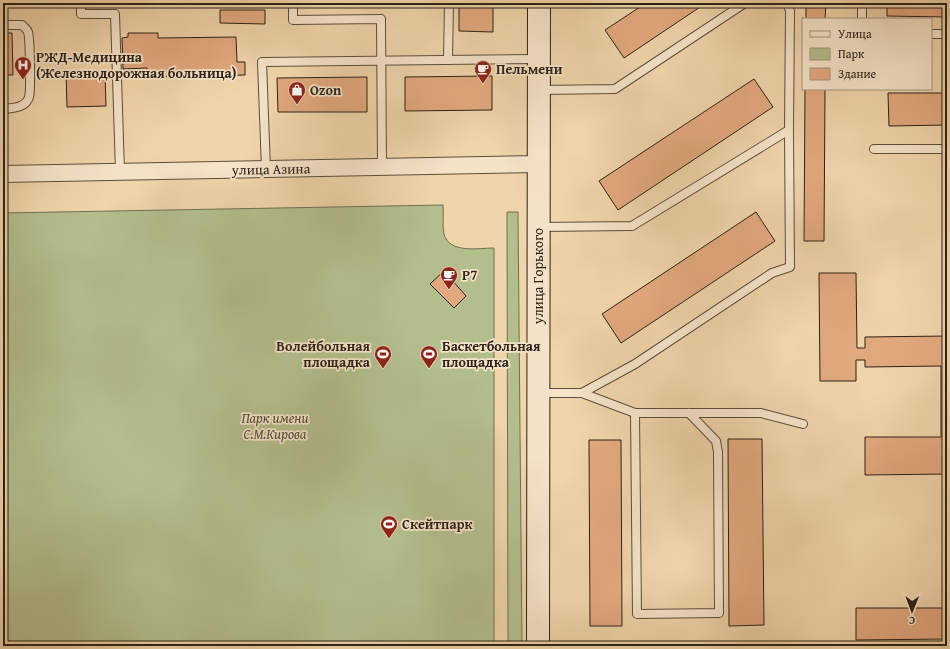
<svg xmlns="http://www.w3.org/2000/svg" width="950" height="649" viewBox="0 0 950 649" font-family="'Gentium Book Plus',serif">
  <rect width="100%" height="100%" fill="#f0d4aa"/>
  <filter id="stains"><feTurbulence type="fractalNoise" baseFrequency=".005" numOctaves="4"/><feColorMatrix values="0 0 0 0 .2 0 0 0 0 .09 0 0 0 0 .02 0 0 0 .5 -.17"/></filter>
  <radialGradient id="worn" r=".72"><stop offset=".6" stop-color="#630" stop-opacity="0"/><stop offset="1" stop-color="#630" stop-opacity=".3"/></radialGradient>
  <!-- green -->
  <g fill="#b3be8d" stroke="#6f7052">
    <path d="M443,205C444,214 442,225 444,234C449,254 479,248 494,248V646H3V213Z"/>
    <path d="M507,212H518L522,646H508Z"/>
  </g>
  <!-- building -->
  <g fill="#e2a87e" stroke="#2b2218">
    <rect x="3" y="3" width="29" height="3"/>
    <path d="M459,3H493V32L459,31Z"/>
    <path d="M646,3H706L624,58L605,30Z"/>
    <path d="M806,3H826L825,19H806Z"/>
    <path d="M887,3H947V17L887,16Z"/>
    <path d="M220,10H265V24L220,23Z"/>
    <path d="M3,33H12L13,75H3Z"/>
    <path d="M128,33H158V38L236,37L237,62H245V75L147,77V68L123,69L122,38L128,37Z"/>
    <path d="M105,71L106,106L67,107L66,72Z"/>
    <path d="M492,76V110L405,111V77Z"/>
    <path d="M367,77V112H278L277,78Z"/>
    <path d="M754,79L773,107L618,210L599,181Z"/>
    <path d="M805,89H825L824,241H804Z"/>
    <path d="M888,93H947V125L889,126Z"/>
    <path d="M756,212L775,241L621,343L602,314Z"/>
    <path d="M444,271L466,296L454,308L430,284Z"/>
    <path d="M819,273H856L857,348H865V337L947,336V474L865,475V437H941V366L865,367V360H856V381H820Z"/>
    <path d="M728,439H762L764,625L729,626Z"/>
    <path d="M589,440H621L622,626H590Z"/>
    <path d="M856,608H947V639L856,640Z"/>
  </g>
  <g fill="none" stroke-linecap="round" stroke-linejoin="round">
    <!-- lane casing -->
    <g stroke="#5c4e3c" stroke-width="10">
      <g id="lane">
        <path d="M81,3V14H115L120,172"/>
        <path d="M293,3V20L381,19L382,167"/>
        <path d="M862,19V3"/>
        <path d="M3,25H22C24,27 27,29 28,32C30,38 31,91 29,97C26,108 12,108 3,109"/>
        <path d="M931,34H947"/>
        <path d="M448,60L449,3"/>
        <path d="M539,90L615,89L745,3"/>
        <path d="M874,149H947"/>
        <path d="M266,169L262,62L538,59"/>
        <path d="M539,227L632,226L789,130"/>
        <path d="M539,393H582L635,364L772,273L790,267L789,130L790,11L787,3"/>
        <path d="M582,393L635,413H761L803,424"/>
        <path d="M635,413L637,614L719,613L718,452L716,441L689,413"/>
      </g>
    </g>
    <!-- street casing -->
    <g stroke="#5c4e3c" stroke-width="18">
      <path id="street" d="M3,174L539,164"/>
    </g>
    <!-- secondary casing -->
    <g stroke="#2b2218" stroke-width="24">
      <path id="secondary" d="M538,646L539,3"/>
    </g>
    <!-- lane -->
    <use href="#lane" stroke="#f5e3c8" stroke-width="8"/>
    <!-- street -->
    <use href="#street" stroke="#f5e3c8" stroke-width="16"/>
    <!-- secondary -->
    <use href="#secondary" stroke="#f5e3c8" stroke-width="22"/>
  </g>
  <!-- icons -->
  <defs>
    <g id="hospital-pin" transform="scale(0.9)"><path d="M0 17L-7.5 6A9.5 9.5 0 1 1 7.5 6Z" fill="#8f2418" stroke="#f5e3c8"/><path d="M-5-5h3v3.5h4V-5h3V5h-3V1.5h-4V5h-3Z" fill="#fff"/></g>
    <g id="cafe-pin" transform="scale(0.9)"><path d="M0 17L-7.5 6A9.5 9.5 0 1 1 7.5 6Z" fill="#8f2418" stroke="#f5e3c8"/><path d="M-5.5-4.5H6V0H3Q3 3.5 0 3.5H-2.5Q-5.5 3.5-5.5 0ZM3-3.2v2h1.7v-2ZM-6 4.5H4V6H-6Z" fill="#fff"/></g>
    <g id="shop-pin" transform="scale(0.9)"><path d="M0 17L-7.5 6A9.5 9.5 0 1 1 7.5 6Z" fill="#8f2418" stroke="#f5e3c8"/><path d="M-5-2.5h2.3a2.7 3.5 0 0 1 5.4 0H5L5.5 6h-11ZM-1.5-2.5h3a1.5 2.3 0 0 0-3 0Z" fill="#fff"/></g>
    <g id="stadium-pin" transform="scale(0.9)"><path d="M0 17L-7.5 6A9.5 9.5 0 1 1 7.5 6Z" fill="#8f2418" stroke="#f5e3c8"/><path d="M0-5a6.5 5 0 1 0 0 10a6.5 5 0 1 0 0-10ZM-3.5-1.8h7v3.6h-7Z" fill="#fff"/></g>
  </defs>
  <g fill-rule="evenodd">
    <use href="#hospital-pin" x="23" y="65"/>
    <use href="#cafe-pin" x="483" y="69"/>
    <use href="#shop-pin" x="297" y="90"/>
    <use href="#cafe-pin" x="449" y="275"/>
    <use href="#stadium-pin" x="383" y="354"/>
    <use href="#stadium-pin" x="429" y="354"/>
    <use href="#stadium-pin" x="389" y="524"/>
  </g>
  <g text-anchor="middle" stroke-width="3.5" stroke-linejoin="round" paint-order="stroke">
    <!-- poi labels -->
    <g font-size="14" font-weight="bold" fill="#2b2218" stroke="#f5e3c8" text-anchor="start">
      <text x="36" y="62">РЖД-Медицина<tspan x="36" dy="16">(Железнодорожная больница)</tspan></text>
      <text x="496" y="74">Пельмени</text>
      <text x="310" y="95">Ozon</text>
      <text x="462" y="280">Р7</text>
      <text x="370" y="351" text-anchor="end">Волейбольная<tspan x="370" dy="16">площадка</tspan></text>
      <text x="442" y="351">Баскетбольная<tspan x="442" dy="16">площадка</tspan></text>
      <text x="402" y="529">Скейтпарк</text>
    </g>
    <!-- street labels -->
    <g font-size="14" fill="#2b2218" stroke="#f5e3c8">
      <text transform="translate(271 169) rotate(-1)" y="5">улица Азина</text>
      <text transform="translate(538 276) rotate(-90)" y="5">улица Горького</text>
    </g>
    <!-- park labels -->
    <g font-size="14" font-style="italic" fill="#4d4935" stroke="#f5e3c8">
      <text x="275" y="423">Парк имени<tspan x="275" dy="16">С.М.Кирова</tspan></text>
    </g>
  </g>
  <!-- margin -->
  <rect width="950" height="649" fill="none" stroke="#f0d4aa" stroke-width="16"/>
  <rect x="4" y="4" width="942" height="641" fill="none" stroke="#2b2218" stroke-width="2"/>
  <rect x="8" y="8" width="934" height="633" fill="none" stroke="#2b2218"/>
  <!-- legend -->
  <rect x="802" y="18" width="130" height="72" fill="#f5e3c8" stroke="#a49682"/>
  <rect x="810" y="31" width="20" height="6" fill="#f5e3c8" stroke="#a49682"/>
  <text x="838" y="38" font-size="12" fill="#2b2218">Улица</text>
  <rect x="810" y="48" width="20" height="12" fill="#b3be8d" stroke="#a49682"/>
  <text x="838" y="58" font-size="12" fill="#2b2218">Парк</text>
  <rect x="810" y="68" width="20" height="12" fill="#e2a87e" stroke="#a49682"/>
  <text x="838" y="78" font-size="12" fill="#2b2218">Здание</text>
  <!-- north arrow -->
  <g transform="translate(912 611) rotate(181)" stroke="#f5e3c8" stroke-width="3" paint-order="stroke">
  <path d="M0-3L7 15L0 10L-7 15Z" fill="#2b2218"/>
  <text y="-6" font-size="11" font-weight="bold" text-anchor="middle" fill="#2b2218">С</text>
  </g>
  <rect width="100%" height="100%" filter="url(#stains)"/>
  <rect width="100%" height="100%" fill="url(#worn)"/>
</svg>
